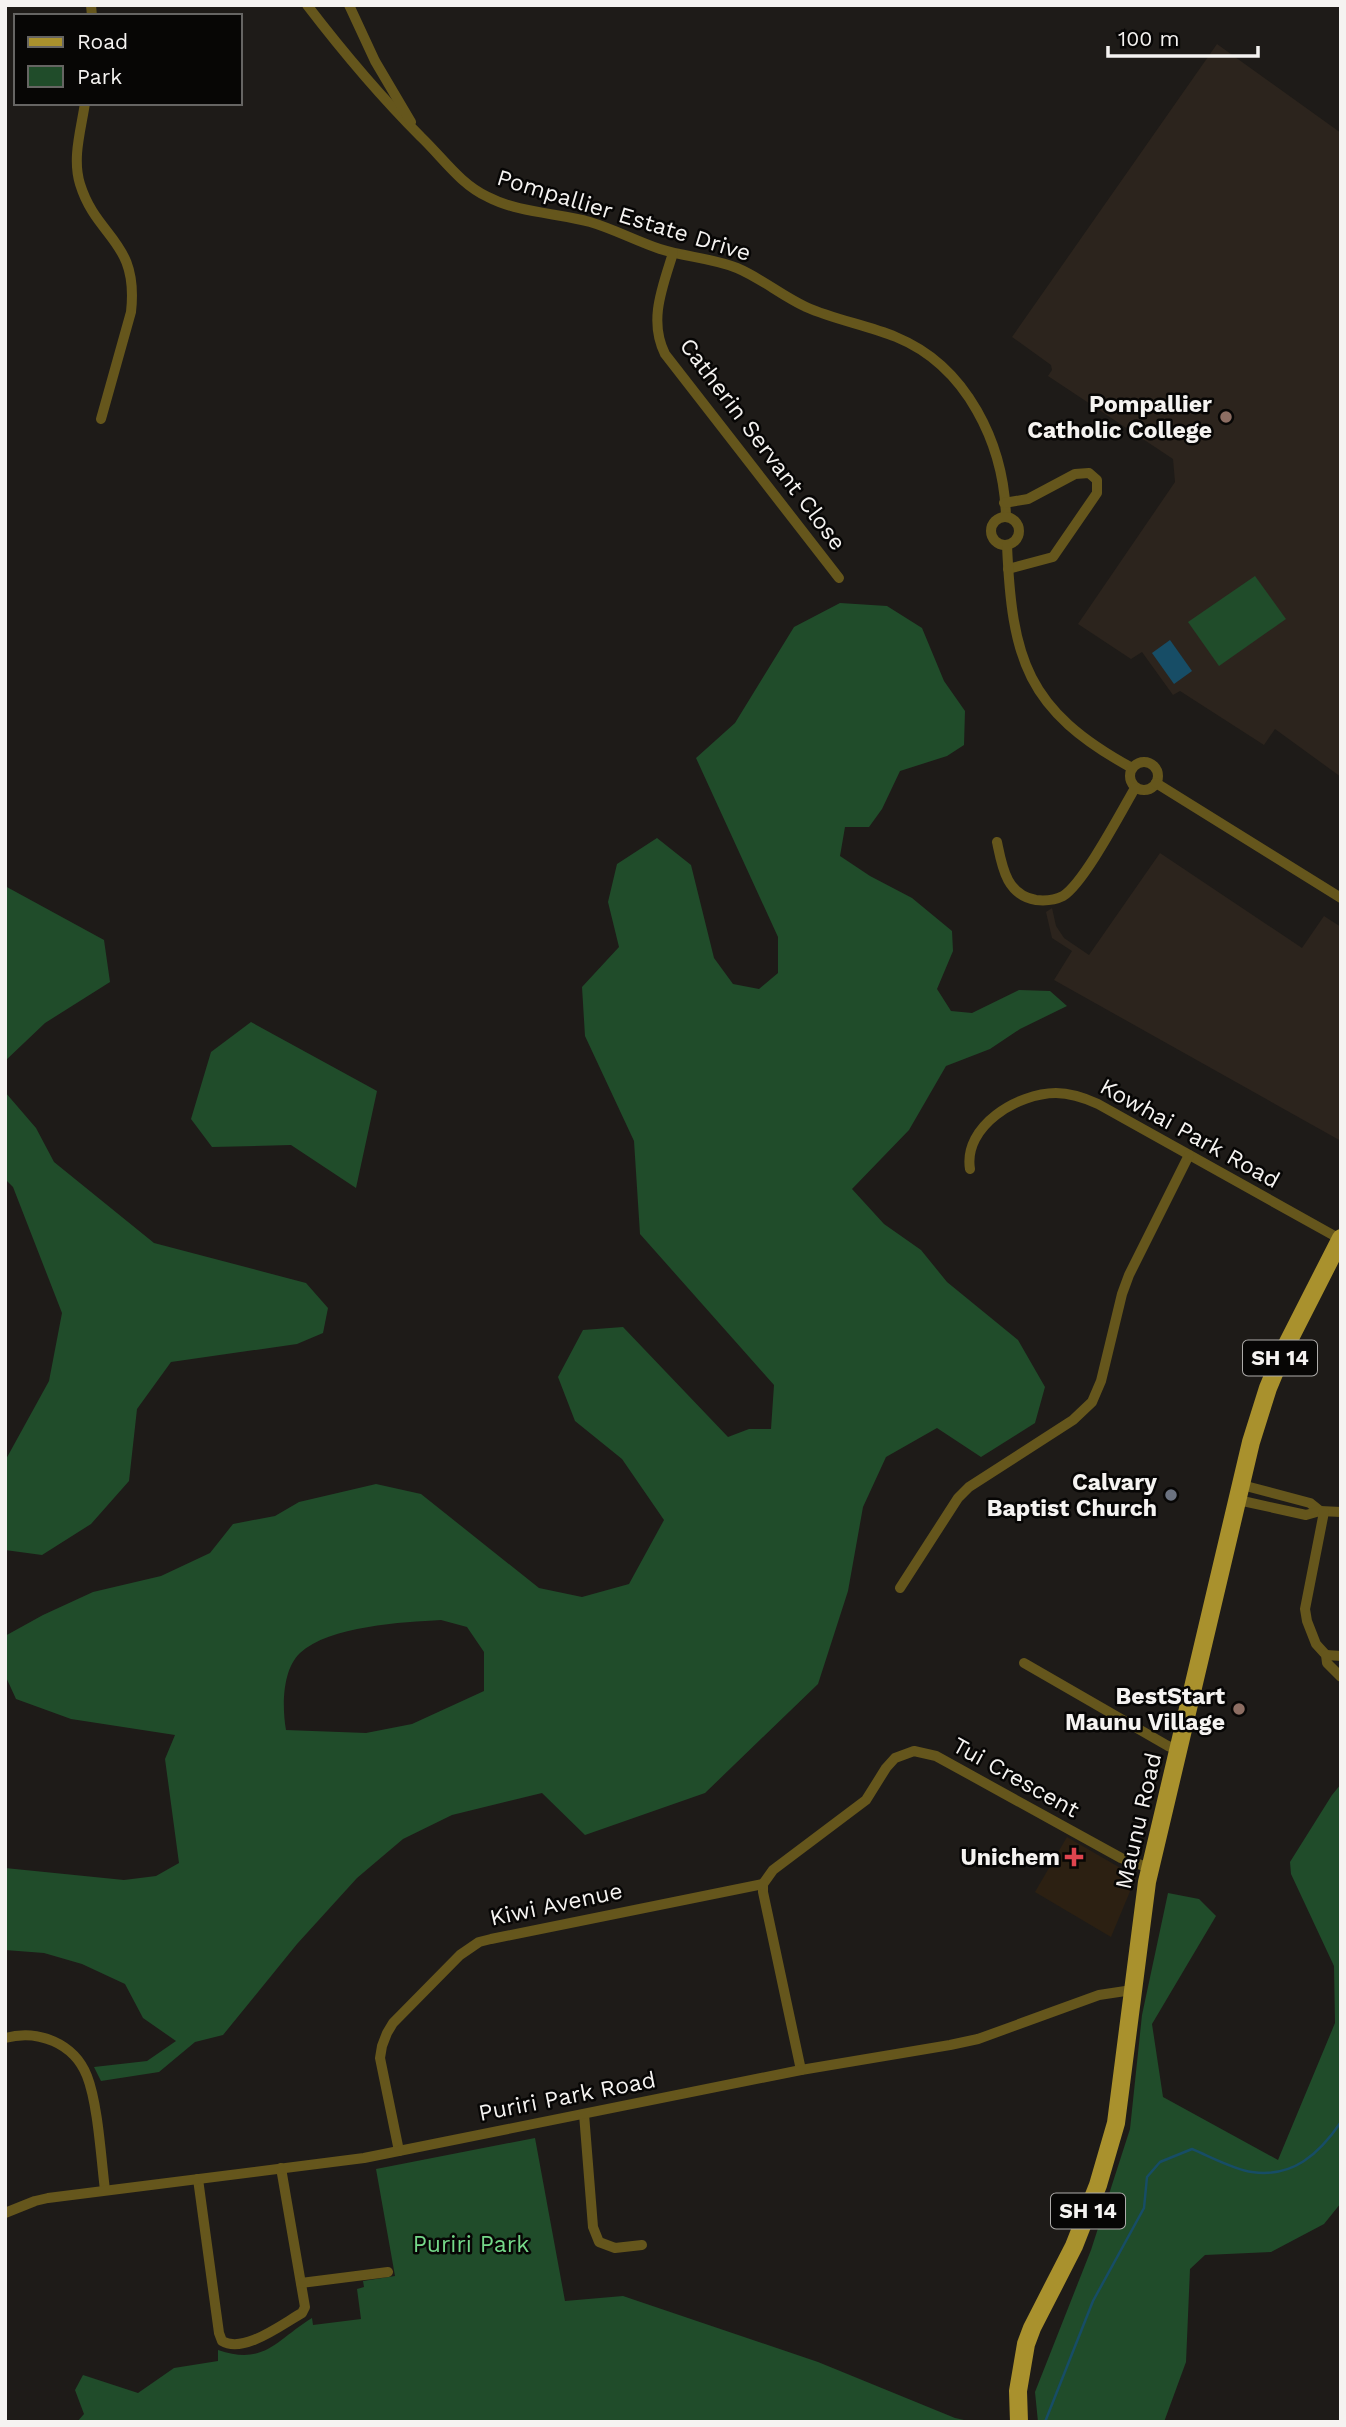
<svg xmlns="http://www.w3.org/2000/svg" width="1346" height="2427" viewBox="0 0 1346 2427" font-family="'Work Sans',sans-serif">
  <rect width="100%" height="100%" fill="#1e1b18"/>
  <!-- commercial -->
  <path fill="#2c2012" d="M1067,1837L1136,1877L1111,1937L1035,1892Z"/>
  <!-- built -->
  <g fill="#2c241d">
    <path d="M1217,44L1341,133V777L1275,729L1264,745L1180,691L1173,695L1142,652L1131,659L1078,624L1175,482L1173,459L1048,376L1052,370L1051,365L1012,337Z"/>
    <path d="M1160,853L1302,948L1324,916L1341,927V1141L1054,980L1072,951L1052,938L1046,912L1052,908L1056,926L1064,938L1089,955Z"/>
  </g>
  <!-- green -->
  <g fill="#204c2a" fill-rule="evenodd">
    <path d="M1255,576L1286,619L1219,666L1188,622Z"/>
    <path d="M840,603L887,606L922,628L944,681L965,711L964,745L947,756L900,771L882,809L869,827H845L840,856L870,876L912,898L952,931L953,951L937,989L951,1011L972,1013L1019,990L1050,991L1067,1006L1020,1029L990,1049L946,1066L909,1130L852,1189L884,1224L921,1250L947,1282L1018,1340L1045,1387L1035,1423L981,1457L937,1428L886,1457L863,1507L848,1591L818,1684L705,1793L585,1835L542,1793L452,1815L403,1839L357,1878L297,1944L223,2035L195,2042L159,2072L101,2081L94,2067L147,2061L176,2041L143,2018L125,1984L82,1964L44,1953L5,1950V1868L124,1880L156,1876L179,1863L165,1759L175,1735L71,1719L16,1699L5,1675V1636L43,1615L93,1592L161,1576L210,1553L233,1524L275,1516L299,1502L376,1484L421,1494L539,1588L582,1597L629,1584L664,1520L622,1459L575,1421L558,1377L583,1330L623,1327L728,1437L749,1429H771L774,1385L640,1234L634,1141L585,1036L582,987L619,947L608,902L617,864L657,838L691,865L714,958L733,984L759,989L778,973V937L696,758L735,723L794,627ZM441,1620L467,1627L484,1652V1691L412,1724L366,1733L286,1730C282,1707 282,1670 300,1653C329,1626 403,1622 441,1620Z"/>
    <path d="M5,886L104,940L110,982L45,1023L5,1061Z"/>
    <path d="M251,1022L377,1091L356,1188L291,1145L212,1147L191,1119L211,1052Z"/>
    <path d="M5,1092L36,1128L54,1162L154,1243L306,1283L328,1308L323,1333L297,1344L171,1362L137,1409L129,1481L91,1524L42,1555L5,1550V1461L49,1381L62,1313L13,1187L5,1179Z"/>
    <path d="M1341,1784V2203L1324,2224L1271,2252L1205,2255L1190,2269L1186,2362L1164,2422H1038L1035,2392L1091,2250L1130,2129L1142,2015L1168,1893L1199,1899L1216,1916L1152,2024L1163,2097L1278,2160L1335,2023L1334,1966L1291,1874L1290,1862L1332,1795Z"/>
    <path d="M535,2138L565,2301L623,2296L818,2362L955,2418L973,2422H77L84,2414L75,2390L83,2375L138,2393L174,2368L218,2361V2350C265,2366 276,2340 312,2318L313,2325L361,2319L357,2289L364,2287L363,2281L395,2276L376,2169Z"/>
  </g>
  <!-- water -->
  <path fill="#174d66" d="M1170,640L1192,671L1174,684L1152,653Z"/>
  <g fill="none" stroke-linecap="round" stroke-linejoin="round">
    <!-- stream -->
    <path stroke="#174d66" stroke-width="2.5" d="M1045,2422L1093,2301L1144,2208L1147,2177L1160,2162L1192,2149C1209,2156 1235,2170 1252,2172C1293,2178 1319,2154 1341,2122"/>
    <!-- minor -->
    <g stroke="#65561c" stroke-width="10">
      <path d="M91,5L92,16"/>
      <path d="M307,5C343,52 380,96 421,137C443,158 460,184 488,197C519,213 557,213 590,222C614,229 636,241 660,249C685,257 712,258 737,268C761,278 782,296 806,307C835,320 867,325 896,337C967,366 1004,444 1006,517"/>
      <path d="M349,5L375,61L411,122"/>
      <path d="M85,103C81,130 72,158 80,184C97,239 139,240 131,312L101,419"/>
      <path d="M673,253C663,286 648,320 665,354L839,578"/>
      <path d="M1004,503L1028,499L1075,474L1089,473L1097,480V493L1053,557L1008,569"/>
      <circle cx="1005" cy="531" r="14"/>
      <path d="M1007,545C1012,659 1026,710 1132,768"/>
      <circle cx="1144" cy="776" r="14"/>
      <path d="M1156,783L1341,898"/>
      <path d="M997,842C1002,866 1006,895 1036,900C1045,901 1055,900 1063,896C1084,883 1121,812 1135,788"/>
      <path d="M970,1169C963,1126 1018,1093 1056,1093C1071,1093 1085,1098 1098,1104L1340,1239"/>
      <path d="M1242,1485L1310,1503L1320,1511"/>
      <path d="M1238,1500L1306,1515L1320,1511L1341,1512"/>
      <path d="M1324,1512L1305,1609L1307,1621L1316,1644L1326,1655L1327,1663L1341,1677"/>
      <path d="M900,1588L958,1498L969,1487L1073,1420L1092,1402L1101,1381L1122,1294L1129,1275L1189,1155"/>
      <path d="M1326,1655L1341,1656"/>
      <path d="M1024,1663L1168,1746L1179,1750"/>
      <path d="M5,2038C38,2029 74,2043 87,2076C98,2104 101,2158 105,2190"/>
      <path d="M801,2070L763,1892V1884L773,1870L866,1800L886,1768L895,1758L914,1751L936,1756L1121,1858L1150,1868"/>
      <path d="M584,2114L593,2227L599,2242L615,2248L642,2245"/>
      <path d="M399,2151L380,2058L382,2046L387,2033L393,2023L460,1955L479,1942L491,1939L763,1884"/>
      <path d="M198,2179L219,2333L222,2341C244,2354 282,2324 302,2313L305,2307L281,2168"/>
      <path d="M5,2213L35,2201L48,2198L364,2158L801,2070L950,2045L978,2039L1099,1995L1132,1990"/>
      <path d="M301,2283L388,2272"/>
    </g>
    <!-- primary -->
    <path stroke="#a9912d" stroke-width="18" d="M1019,2422L1018,2391L1026,2344L1032,2328L1074,2246L1098,2185L1116,2123L1147,1882L1251,1442L1268,1388L1283,1352L1341,1238"/>
  </g>
  <!-- markers -->
  <g fill="#8d6e63" stroke="#070605" stroke-width="2.5">
    <circle cx="1226" cy="417" r="7"/>
    <circle cx="1239" cy="1709" r="7"/>
  </g>
  <circle fill="#6b7280" stroke="#070605" stroke-width="2.5" cx="1171" cy="1495" r="7"/>
  <path fill="#e0444e" stroke="#070605" stroke-width="2.5" d="M1070.5 1846.5h7v7h7v7h-7v7h-7v-7h-7v-7h7z"/>
  <g text-anchor="middle" stroke-width="5" stroke-linejoin="round" paint-order="stroke">
    <!-- shield labels -->
    <g fill="#070605" stroke="#aeacaa" stroke-width="2">
      <rect x="1243" y="1340.5" width="74" height="35" rx="5"/>
      <rect x="1051" y="2193.5" width="74" height="35" rx="5"/>
    </g>
    <g font-size="21" font-weight="bold" fill="#f5f3f1">
      <text x="1280" y="1365">SH 14</text>
      <text x="1088" y="2218">SH 14</text>
    </g>
    <!-- street labels -->
    <g font-size="23" fill="#f5f3f1" stroke="#070605">
      <text transform="translate(624 215) rotate(17)" y="8">Pompallier Estate Drive</text>
      <text transform="translate(763 444) rotate(53)" y="8">Catherin Servant Close</text>
      <text transform="translate(1190 1133) rotate(29)" y="8">Kowhai Park Road</text>
      <text transform="translate(1016 1777) rotate(29)" y="8">Tui Crescent</text>
      <text transform="translate(1138 1821) rotate(-77)" y="8">Maunu Road</text>
      <text transform="translate(556 1904) rotate(-12)" y="8">Kiwi Avenue</text>
      <text transform="translate(567 2096) rotate(-11)" y="8">Puriri Park Road</text>
    </g>
    <!-- poi labels -->
    <g font-size="23" font-weight="bold" fill="#f5f3f1" stroke="#070605" text-anchor="end">
      <text x="1212" y="412">Pompallier<tspan x="1212" dy="26">Catholic College</tspan></text>
      <text x="1157" y="1490">Calvary<tspan x="1157" dy="26">Baptist Church</tspan></text>
      <text x="1225" y="1704">BestStart<tspan x="1225" dy="26">Maunu Village</tspan></text>
      <text x="1060" y="1865">Unichem</text>
    </g>
    <!-- park labels -->
    <g font-size="23" fill="#75d889" stroke="#070605">
      <text x="471" y="2252">Puriri Park</text>
    </g>
  </g>
  <!-- border -->
  <rect width="1346" height="2427" fill="none" stroke="#f5f3f1" stroke-width="14"/>
  <!-- legend -->
  <rect x="14" y="14" width="228" height="91" fill="#070605" stroke="#666563" stroke-width="2"/>
  <rect x="28" y="37" width="35" height="10" fill="#a9912d" stroke="#666563" stroke-width="2"/>
  <text x="77" y="49" font-size="21" fill="#f5f3f1">Road</text>
  <rect x="28" y="66" width="35" height="21" fill="#204c2a" stroke="#666563" stroke-width="2"/>
  <text x="77" y="84" font-size="21" fill="#f5f3f1">Park</text>
  <!-- scale -->
  <path d="M1108 46v10h150v-10" fill="none" stroke="#f5f3f1" stroke-width="3.5"/>
  <text x="1118" y="46" font-size="21" fill="#f5f3f1" stroke="#070605" stroke-width="5" paint-order="stroke">100 m</text>
</svg>
